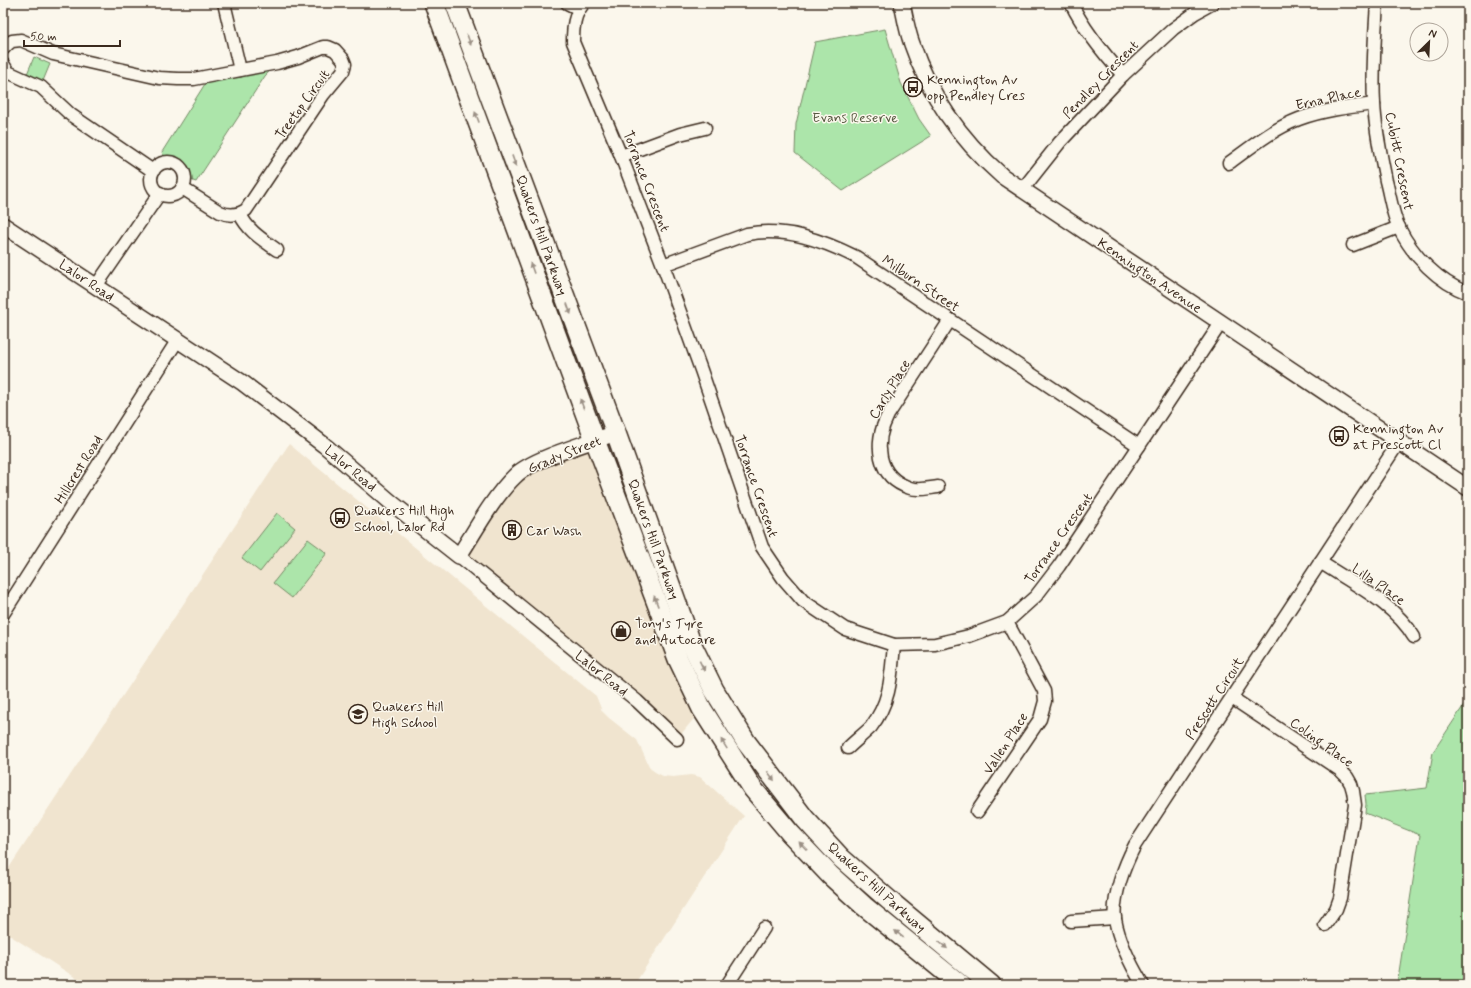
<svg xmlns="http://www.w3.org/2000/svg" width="1471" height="988" viewBox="0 0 1471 988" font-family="Mynerve,sans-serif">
  <rect width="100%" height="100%" fill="#fbf7ec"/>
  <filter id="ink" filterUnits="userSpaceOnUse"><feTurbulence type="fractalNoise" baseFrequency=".025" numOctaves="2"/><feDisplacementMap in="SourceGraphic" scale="8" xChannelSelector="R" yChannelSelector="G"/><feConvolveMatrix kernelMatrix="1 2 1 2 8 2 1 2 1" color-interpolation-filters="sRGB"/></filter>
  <g filter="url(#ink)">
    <!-- built -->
    <g fill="#f0e4cf">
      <path d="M595,440L702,709L677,739L458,557L515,475Z"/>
      <path d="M289,444L596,696L602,711L609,718L637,740L649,766L655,772L663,776L673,777L691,775L700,777L744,816L634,985H87L3,931V877Z"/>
    </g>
    <!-- green -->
    <g fill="#ace5aa" stroke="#748864">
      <path d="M885,29L901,83L919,119L931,136L843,191L795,153L796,124L815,42Z"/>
      <path d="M34,57L50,64L43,81L27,74Z"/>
      <path d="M277,63L265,76L196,182L185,178C183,168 177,162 166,162L162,152L210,76Z"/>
      <path d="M277,513L295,528L260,572L242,558Z"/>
      <path d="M308,539L327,553L292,598L273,583Z"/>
      <path d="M1468,699V985H1397L1420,835L1365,813L1366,804L1365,795L1427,788L1433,752Z"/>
    </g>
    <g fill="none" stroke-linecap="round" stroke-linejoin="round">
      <!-- minor casing -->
      <g stroke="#3b2a1e" stroke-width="15">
        <g id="minor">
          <path d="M224,3L240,70"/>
          <path d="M567,3L579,9"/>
          <path d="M584,3C574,14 573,27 573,42L621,156L663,265L701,370L762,547L783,578L803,601L845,629L894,645L935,644L969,636L1007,622L1036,596L1059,566L1221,323"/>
          <path d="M1071,3C1084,30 1103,53 1123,75"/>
          <path d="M1377,3C1375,36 1372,70 1374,103C1375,129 1381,156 1386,181C1390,196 1392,213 1399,228C1413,256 1438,282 1468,293"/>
          <path d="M3,49L8,44L12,41L21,40L53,54L159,78L178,79H194L277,63L298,57L323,47H328L335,50L343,59L345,64L343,71L323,95L246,210C237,216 229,216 220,212L182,188"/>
          <path d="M3,64L8,72L41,87L71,115L153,171"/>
          <path d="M621,156L680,134L705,128"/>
          <circle cx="168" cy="179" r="17"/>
          <path d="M1229,163C1251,147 1273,129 1299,119C1323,110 1349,107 1374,104"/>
          <path d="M1022,190L1060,142L1123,75L1173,29L1195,13L1213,3"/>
          <path d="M240,214C248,231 262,239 277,250"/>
          <path d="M1353,245L1399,227"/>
          <path d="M663,265L747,234C785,227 822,240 856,257L1139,446"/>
          <path d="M96,286L160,193"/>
          <path d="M938,487C929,488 919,491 910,488C876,477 874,442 888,415L950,320"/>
          <path d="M459,556L637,701L677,739"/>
          <path d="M1320,562C1352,583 1395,604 1414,637"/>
          <path d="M3,614L177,341"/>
          <path d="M1232,698L1340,770L1347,777L1351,784L1353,791L1355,805L1340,898L1336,909L1325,925"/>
          <path d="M848,748C855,741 864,734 871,727C891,701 891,676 894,645"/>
          <path d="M977,812L1040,719L1045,701L1044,691L1007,622"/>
          <path d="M1071,921L1115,918"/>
          <path d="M727,985L764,928"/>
          <path d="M1143,985C1131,965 1119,942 1115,919C1112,897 1125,864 1135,845L1399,442"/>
        </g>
      </g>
      <!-- tertiary casing -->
      <g stroke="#3b2a1e" stroke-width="18">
        <g id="tertiary">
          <path d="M902,3C905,17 907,31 912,44C930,97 960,139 1002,176L1468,488"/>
          <path d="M3,225L243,383L324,445L393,504L459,556C475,531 494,496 515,476C531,459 591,442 616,433"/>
        </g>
      </g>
      <!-- primary casing -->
      <g stroke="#3b2a1e" stroke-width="22">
        <g id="primary">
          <path d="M434,3L595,440L678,659L702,709L753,789L790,833L830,875L864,906L961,985"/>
          <path d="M455,3L616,433L691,643L714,690L746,742L805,819L841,858L890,901L991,985"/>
        </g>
      </g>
      <!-- minor -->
      <use href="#minor" stroke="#fbf7ec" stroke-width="12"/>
      <!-- tertiary -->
      <use href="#tertiary" stroke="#fbf7ec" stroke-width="15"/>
      <!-- primary -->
      <use href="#primary" stroke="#fbf7ec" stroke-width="19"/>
    </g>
    <!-- one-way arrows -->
    <defs><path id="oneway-solid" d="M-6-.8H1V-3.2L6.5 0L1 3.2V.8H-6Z"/></defs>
    <g fill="#9b9085">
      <use href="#oneway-solid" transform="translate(469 40) rotate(70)"/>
      <use href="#oneway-solid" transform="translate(477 117) rotate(-111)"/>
      <use href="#oneway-solid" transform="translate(514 161) rotate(70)"/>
      <use href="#oneway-solid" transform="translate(532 268) rotate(-110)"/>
      <use href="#oneway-solid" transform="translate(569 309) rotate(70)"/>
      <use href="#oneway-solid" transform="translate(582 404) rotate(-110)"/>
      <use href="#oneway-solid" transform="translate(656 601) rotate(-111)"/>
      <use href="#oneway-solid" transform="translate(702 666) rotate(64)"/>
      <use href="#oneway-solid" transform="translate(724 744) rotate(-122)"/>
      <use href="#oneway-solid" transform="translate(771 776) rotate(53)"/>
      <use href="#oneway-solid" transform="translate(803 846) rotate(-134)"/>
      <use href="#oneway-solid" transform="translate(899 934) rotate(-141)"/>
      <use href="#oneway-solid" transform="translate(943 945) rotate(40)"/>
    </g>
  </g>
  <!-- icons -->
  <defs>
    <g id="bus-ring" transform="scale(1)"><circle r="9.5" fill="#fbf7ec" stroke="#3b2a1e" stroke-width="1.5"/><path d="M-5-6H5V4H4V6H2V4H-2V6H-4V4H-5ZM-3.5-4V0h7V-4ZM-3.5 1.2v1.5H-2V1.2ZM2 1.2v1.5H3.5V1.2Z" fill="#3b2a1e"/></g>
    <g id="building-ring" transform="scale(1)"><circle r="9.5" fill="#fbf7ec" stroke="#3b2a1e" stroke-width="1.5"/><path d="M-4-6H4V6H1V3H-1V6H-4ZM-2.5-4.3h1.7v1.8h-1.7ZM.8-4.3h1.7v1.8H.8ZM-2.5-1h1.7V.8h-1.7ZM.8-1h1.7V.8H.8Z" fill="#3b2a1e"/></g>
    <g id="shop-ring" transform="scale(1)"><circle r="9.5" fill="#fbf7ec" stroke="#3b2a1e" stroke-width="1.5"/><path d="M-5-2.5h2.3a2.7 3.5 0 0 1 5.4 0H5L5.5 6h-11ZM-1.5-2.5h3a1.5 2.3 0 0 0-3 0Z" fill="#3b2a1e"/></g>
    <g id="school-ring" transform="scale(1)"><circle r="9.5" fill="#fbf7ec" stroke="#3b2a1e" stroke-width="1.5"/><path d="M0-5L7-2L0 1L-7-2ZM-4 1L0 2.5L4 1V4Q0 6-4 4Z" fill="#3b2a1e"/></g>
  </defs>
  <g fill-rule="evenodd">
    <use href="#bus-ring" x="913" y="87"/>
    <use href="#bus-ring" x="1339" y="436"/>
    <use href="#bus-ring" x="340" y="518"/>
    <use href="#building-ring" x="512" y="530"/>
    <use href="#shop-ring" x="621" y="631"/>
    <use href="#school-ring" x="358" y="714"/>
  </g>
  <g text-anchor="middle" stroke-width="3" stroke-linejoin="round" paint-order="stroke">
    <!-- poi labels -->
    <g font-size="14" fill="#3b2a1e" stroke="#fbf7ec" text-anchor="start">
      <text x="927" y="84">Kennington Av<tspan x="927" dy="16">opp Pendley Cres</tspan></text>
      <text x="1353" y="433">Kennington Av<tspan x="1353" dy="16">at Prescott Cl</tspan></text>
      <text x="354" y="515">Quakers Hill High<tspan x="354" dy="16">School, Lalor Rd</tspan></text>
      <text x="526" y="535">Car Wash</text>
      <text x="635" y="628">Tony's Tyre<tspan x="635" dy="16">and Autocare</tspan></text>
      <text x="372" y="711">Quakers Hill<tspan x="372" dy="16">High School</tspan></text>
    </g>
    <!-- street labels -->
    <g font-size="14" fill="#3b2a1e" stroke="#fbf7ec">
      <text transform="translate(1100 79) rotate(-46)" y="5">Pendley Crescent</text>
      <text transform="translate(1328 98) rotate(-12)" y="5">Erna Place</text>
      <text transform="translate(302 104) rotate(-54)" y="5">Treetop Circuit</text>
      <text transform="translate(1400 161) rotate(79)" y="5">Cubitt Crescent</text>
      <text transform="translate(647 181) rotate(69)" y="5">Torrance Crescent</text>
      <text transform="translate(542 235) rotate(70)" y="5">Quakers Hill Parkway</text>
      <text transform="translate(1150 275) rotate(34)" y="5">Kennington Avenue</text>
      <text transform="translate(87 280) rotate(34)" y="5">Lalor Road</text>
      <text transform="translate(921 283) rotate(34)" y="5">Milburn Street</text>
      <text transform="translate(889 389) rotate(-59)" y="5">Carly Place</text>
      <text transform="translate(564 454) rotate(-22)" y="5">Grady Street</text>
      <text transform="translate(351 468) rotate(40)" y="5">Lalor Road</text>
      <text transform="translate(78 469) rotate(-58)" y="5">Hillcrest Road</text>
      <text transform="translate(757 486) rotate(71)" y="5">Torrance Crescent</text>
      <text transform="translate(1058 538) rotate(-55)" y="5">Torrance Crescent</text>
      <text transform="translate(654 539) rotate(70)" y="5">Quakers Hill Parkway</text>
      <text transform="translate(1379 584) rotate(35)" y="5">Lilla Place</text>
      <text transform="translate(602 673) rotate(39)" y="5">Lalor Road</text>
      <text transform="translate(1214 698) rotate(-57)" y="5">Prescott Circuit</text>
      <text transform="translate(1322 742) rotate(36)" y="5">Coling Place</text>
      <text transform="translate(1005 743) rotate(-57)" y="5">Vallen Place</text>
      <text transform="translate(877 887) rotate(42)" y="5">Quakers Hill Parkway</text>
    </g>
    <!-- park labels -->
    <g font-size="14" fill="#575941" stroke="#fbf7ec">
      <text x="855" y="122">Evans Reserve</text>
    </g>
  </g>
  <!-- margin -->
  <rect width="1471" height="988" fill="none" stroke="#fbf7ec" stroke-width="16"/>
  <rect x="8" y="8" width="1455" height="972" fill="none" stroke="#3b2a1e" stroke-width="1.5" filter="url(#ink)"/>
  <!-- north arrow -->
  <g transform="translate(1429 42) rotate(24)"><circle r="19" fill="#fbf7ec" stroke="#aea59a"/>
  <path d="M0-3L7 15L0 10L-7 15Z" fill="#3b2a1e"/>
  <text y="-6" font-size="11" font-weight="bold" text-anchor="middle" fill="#3b2a1e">N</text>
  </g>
  <!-- scale -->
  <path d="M24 40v6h96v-6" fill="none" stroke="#3b2a1e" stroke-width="2"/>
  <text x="30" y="40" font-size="12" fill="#3b2a1e" stroke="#fbf7ec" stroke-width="3" paint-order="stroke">50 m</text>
</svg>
